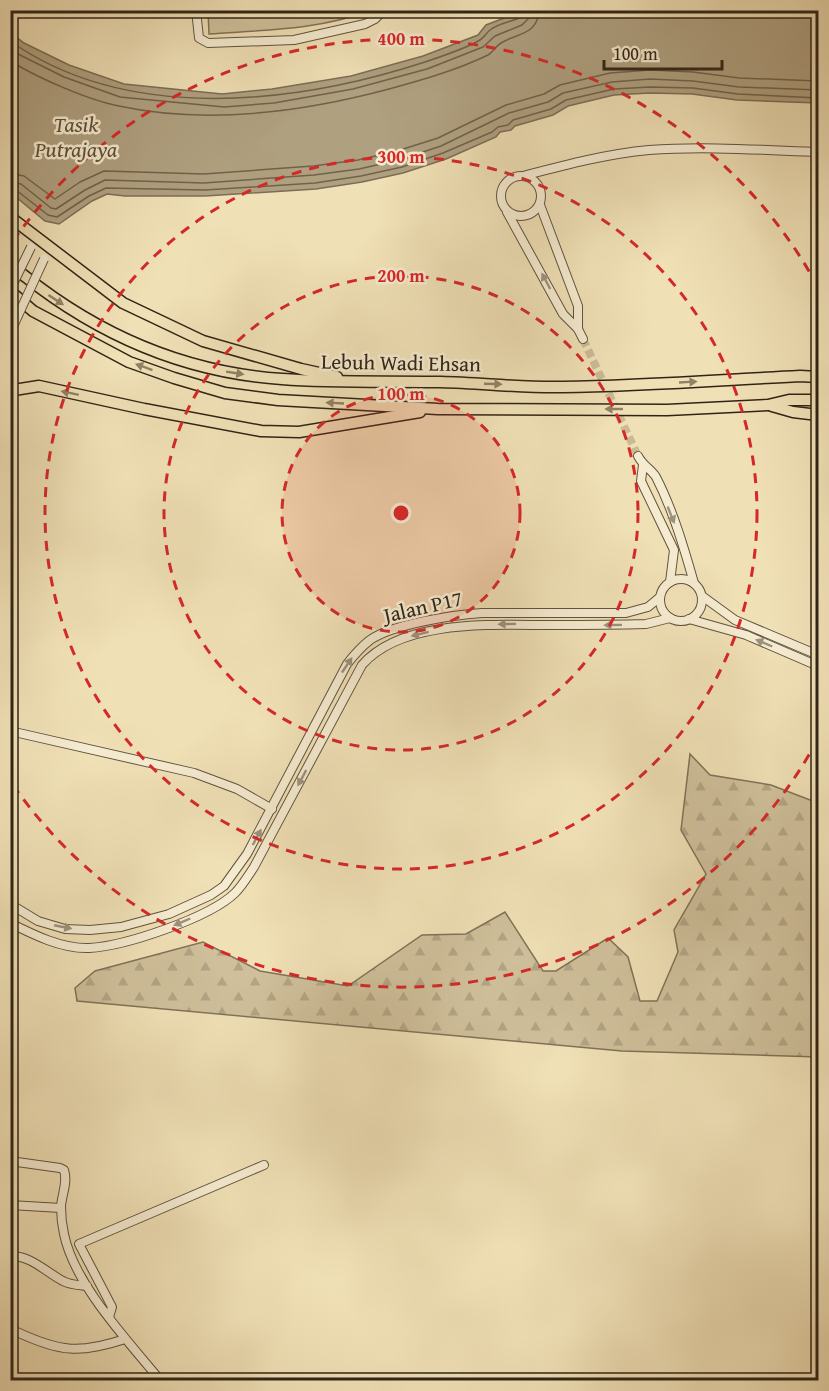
<svg xmlns="http://www.w3.org/2000/svg" width="829" height="1391" viewBox="0 0 829 1391" font-family="'Gentium Book Plus',serif">
  <defs>
    <pattern id="forest-firs" width="22" height="20" patternUnits="userSpaceOnUse" patternTransform="scale(1.5)"><rect width="22" height="20" fill="#cfc09b"/><path d="M5 1l3.5 6h-7zM16 11l3.5 6h-7z" fill="#b2a585"/></pattern>
  </defs>
  <rect width="100%" height="100%" fill="#f0e0b6"/>
  <filter id="stains"><feTurbulence type="fractalNoise" baseFrequency=".00333" numOctaves="4"/><feColorMatrix values="0 0 0 0 .2 0 0 0 0 .09 0 0 0 0 .02 0 0 0 .5 -.17"/></filter>
  <radialGradient id="worn" r=".72"><stop offset=".6" stop-color="#630" stop-opacity="0"/><stop offset="1" stop-color="#630" stop-opacity=".3"/></radialGradient>
  <!-- green -->
  <path fill="#cfc09b" stroke="#807258" stroke-width="1.5" d="M208,11V10L369,11C318,30 263,30 209,34Z"/>
  <!-- forest -->
  <path fill="url(#forest-firs)" stroke="#807258" stroke-width="1.5" d="M690,754L710,775L771,785L818,803V1057L622,1051L77,1001L75,988L95,971L203,942L260,971L348,986L422,935L466,934L505,912L543,971H556L608,938L628,957L640,1001H657L678,952L674,930L706,874L681,830Z"/>
  <!-- water -->
  <path fill="#afa080" stroke="#7c6e56" stroke-width="1.5" d="M523,11H818V103L737,100L692,94L650,93L614,95L568,106L553,115L515,126L511,130L500,132L496,137L446,159L403,173L362,182L316,189L205,196H125L107,194L92,201L59,224L45,221L11,193V33L24,43L69,65L124,84L222,94L272,89L351,76L423,56L478,35L486,25Z"/>
  <g fill="none" stroke-linecap="round" stroke-linejoin="round">
    <!-- shore -->
    <g stroke="#70624b" stroke-width="1.5">
      <path d="M10,41C128,124 296,104 425,62C440,57 467,48 480,40C484,38 486,33 490,30C497,24 510,22 519,18L522,10"/>
      <path d="M10,50L64,77L120,97L224,107L274,103L353,89L427,69L483,47L495,36L522,25L528,19L530,10"/>
      <path d="M10,61C38,78 88,100 119,106C207,125 303,112 389,89C422,80 457,70 488,55C493,52 496,46 501,43C517,33 538,35 539,10"/>
      <path d="M10,173L24,176L55,199L80,182L104,171L204,174L313,166L358,160L397,151L438,138L506,105L544,94L560,85L610,73L650,70L693,72L739,78L818,81"/>
      <path d="M10,182L21,184L51,208L56,209L85,190L105,180L204,183L314,175L359,169L399,160L441,146L509,113L548,102L563,93L612,82L650,79L693,81L739,87L818,90"/>
      <path d="M10,189L16,190L48,215L57,217L89,196L106,188L205,190L315,183L361,176L402,167L443,153L492,132L498,127L508,125L513,120L551,109L566,100L614,89L650,87L693,88L738,94L818,98"/>
    </g>
    <!-- minor-tunnel -->
    <path stroke="#caba96" stroke-width="8" stroke-dasharray="8 4" stroke-linecap="butt" d="M583,339L638,456"/>
    <!-- minor casing -->
    <g stroke="#60533e" stroke-width="10">
      <g id="minor">
        <path d="M196,10L199,38L208,43L294,40L365,24L375,19L384,10"/>
        <circle cx="521" cy="196" r="20"/>
        <path d="M523,176C565,165 606,154 649,150C705,146 762,150 818,152"/>
        <path d="M540,205L578,306V329"/>
        <path d="M507,212L563,314L578,329L583,339"/>
        <path d="M638,456C643,466 651,469 656,477C673,510 684,548 694,583"/>
        <path d="M643,465L641,481L674,550L670,582"/>
        <circle cx="681" cy="600" r="21"/>
        <path d="M702,596L735,620L818,655"/>
        <path d="M689,619L746,635L818,666"/>
        <path d="M10,731L194,773L237,789L272,809"/>
        <path d="M10,904L38,921L65,929L90,930L121,927L169,914L211,895L224,886L247,854L347,664C354,655 361,647 370,640C393,624 453,615 482,613H626L648,607L660,597"/>
        <path d="M10,923C34,935 62,949 89,948C125,946 209,918 235,893C242,886 248,876 254,867L362,665C402,619 493,625 549,625C581,625 613,625 646,624L670,618"/>
        <path d="M10,1161L60,1168L64,1170C68,1182 62,1194 61,1206C61,1215 62,1225 64,1234C74,1284 128,1341 160,1380"/>
        <path d="M10,1205L61,1208"/>
        <path d="M10,1256C30,1255 46,1272 63,1281C70,1285 78,1285 87,1286"/>
        <path d="M109,1317L112,1307L79,1244L264,1165"/>
        <path d="M17,1332C60,1352 80,1354 125,1339"/>
      </g>
    </g>
    <!-- major casing -->
    <g stroke="#302416" stroke-width="13">
      <g id="major">
        <path d="M10,217L123,303L203,341L301,369L337,377"/>
        <path d="M10,264C89,331 178,372 282,379C335,383 388,381 441,382C482,383 523,388 563,387C642,386 721,380 800,376L818,377"/>
        <path d="M10,291L33,311L129,362L174,378L225,393L278,400L438,409L667,410L768,405L789,400H818"/>
        <path d="M10,392L14,390L39,386L144,409L261,431L299,432L420,412"/>
        <path d="M772,406L793,412L818,415"/>
      </g>
    </g>
    <!-- minor -->
    <use href="#minor" stroke="#f5ebd0" stroke-width="8"/>
    <!-- major -->
    <use href="#major" stroke="#f0e0b6" stroke-width="10"/>
    <!-- minor-bridge casing -->
    <g stroke="#60533e" stroke-width="10" stroke-linecap="butt">
      <g id="minor-bridge">
        <path d="M10,290L31,247"/>
        <path d="M10,333L44,259"/>
      </g>
    </g>
    <!-- minor-bridge -->
    <use href="#minor-bridge" stroke="#f5ebd0" stroke-width="8"/>
  </g>
  <!-- one-way arrows -->
  <defs><path id="oneway-solid" d="M-6-.8H1V-3.2L6.5 0L1 3.2V.8H-6Z" transform="scale(1.5)"/></defs>
  <g fill="#9c917c">
    <use href="#oneway-solid" transform="translate(546 281) rotate(-118)"/>
    <use href="#oneway-solid" transform="translate(671 515) rotate(68)"/>
    <use href="#oneway-solid" transform="translate(507 624) rotate(179)"/>
    <use href="#oneway-solid" transform="translate(613 625) rotate(179)"/>
    <use href="#oneway-solid" transform="translate(420 634) rotate(166)"/>
    <use href="#oneway-solid" transform="translate(764 643) rotate(-157)"/>
    <use href="#oneway-solid" transform="translate(347 665) rotate(-56)"/>
    <use href="#oneway-solid" transform="translate(302 778) rotate(118)"/>
    <use href="#oneway-solid" transform="translate(257 837) rotate(-62)"/>
    <use href="#oneway-solid" transform="translate(182 922) rotate(157)"/>
    <use href="#oneway-solid" transform="translate(63 927) rotate(11)"/>
  </g>
  <g fill="#908266">
    <use href="#oneway-solid" transform="translate(56 300) rotate(33)"/>
    <use href="#oneway-solid" transform="translate(144 367) rotate(-160)"/>
    <use href="#oneway-solid" transform="translate(235 373) rotate(9)"/>
    <use href="#oneway-solid" transform="translate(688 382) rotate(-3)"/>
    <use href="#oneway-solid" transform="translate(493 384) rotate(2)"/>
    <use href="#oneway-solid" transform="translate(70 393) rotate(-168)"/>
    <use href="#oneway-solid" transform="translate(335 403) rotate(-177)"/>
    <use href="#oneway-solid" transform="translate(614 409) rotate(-180)"/>
  </g>
  <!-- distance rings -->
  <circle cx="401" cy="513" r="119" fill="#d62828" fill-opacity=".12"/>
  <g fill="none" stroke="#d62828" stroke-width="3" stroke-dasharray="10 8">
    <circle cx="401" cy="513" r="119"/>
    <circle cx="401" cy="513" r="237"/>
    <circle cx="401" cy="513" r="356"/>
    <path d="M818 739A474 474 0 0 1 13 785M13 241A474 474 0 0 1 818 287"/>
  </g>
  <g text-anchor="middle" stroke-width="5" stroke-linejoin="round" paint-order="stroke">
    <!-- street labels -->
    <g font-size="21" fill="#302416" stroke="#f5ebd0">
      <text transform="translate(401 363) rotate(1)" y="7">Lebuh Wadi Ehsan</text>
      <text transform="translate(423 607) rotate(-13)" y="7">Jalan P17</text>
    </g>
    <!-- water labels -->
    <g font-size="22" font-style="italic" fill="#5c4f3b" stroke="#f5ebd0">
      <text x="76" y="132">Tasik<tspan x="76" dy="25">Putrajaya</tspan></text>
    </g>
  </g>
  <circle cx="401" cy="513" r="9" fill="#d62828" stroke="#f5ebd0" stroke-width="3"/>
  <g font-size="18" text-anchor="middle" font-weight="bold" fill="#d62828" stroke="#f5ebd0" stroke-width="5" stroke-linejoin="round" paint-order="stroke">
    <text x="401" y="45">400 m</text>
    <text x="401" y="163">300 m</text>
    <text x="401" y="282">200 m</text>
    <text x="401" y="400">100 m</text>
  </g>
  <!-- margin -->
  <rect width="829" height="1391" fill="none" stroke="#f0e0b6" stroke-width="36"/>
  <rect x="12" y="12" width="805" height="1367" fill="none" stroke="#302416" stroke-width="3"/>
  <rect x="18" y="18" width="793" height="1355" fill="none" stroke="#302416" stroke-width="1.5"/>
  <!-- scale -->
  <path d="M604 60v9h118v-9" fill="none" stroke="#302416" stroke-width="3"/>
  <text x="613" y="60" font-size="18" fill="#302416" stroke="#f5ebd0" stroke-width="4.5" paint-order="stroke">100 m</text>
  <rect width="100%" height="100%" filter="url(#stains)"/>
  <rect width="100%" height="100%" fill="url(#worn)"/>
</svg>
